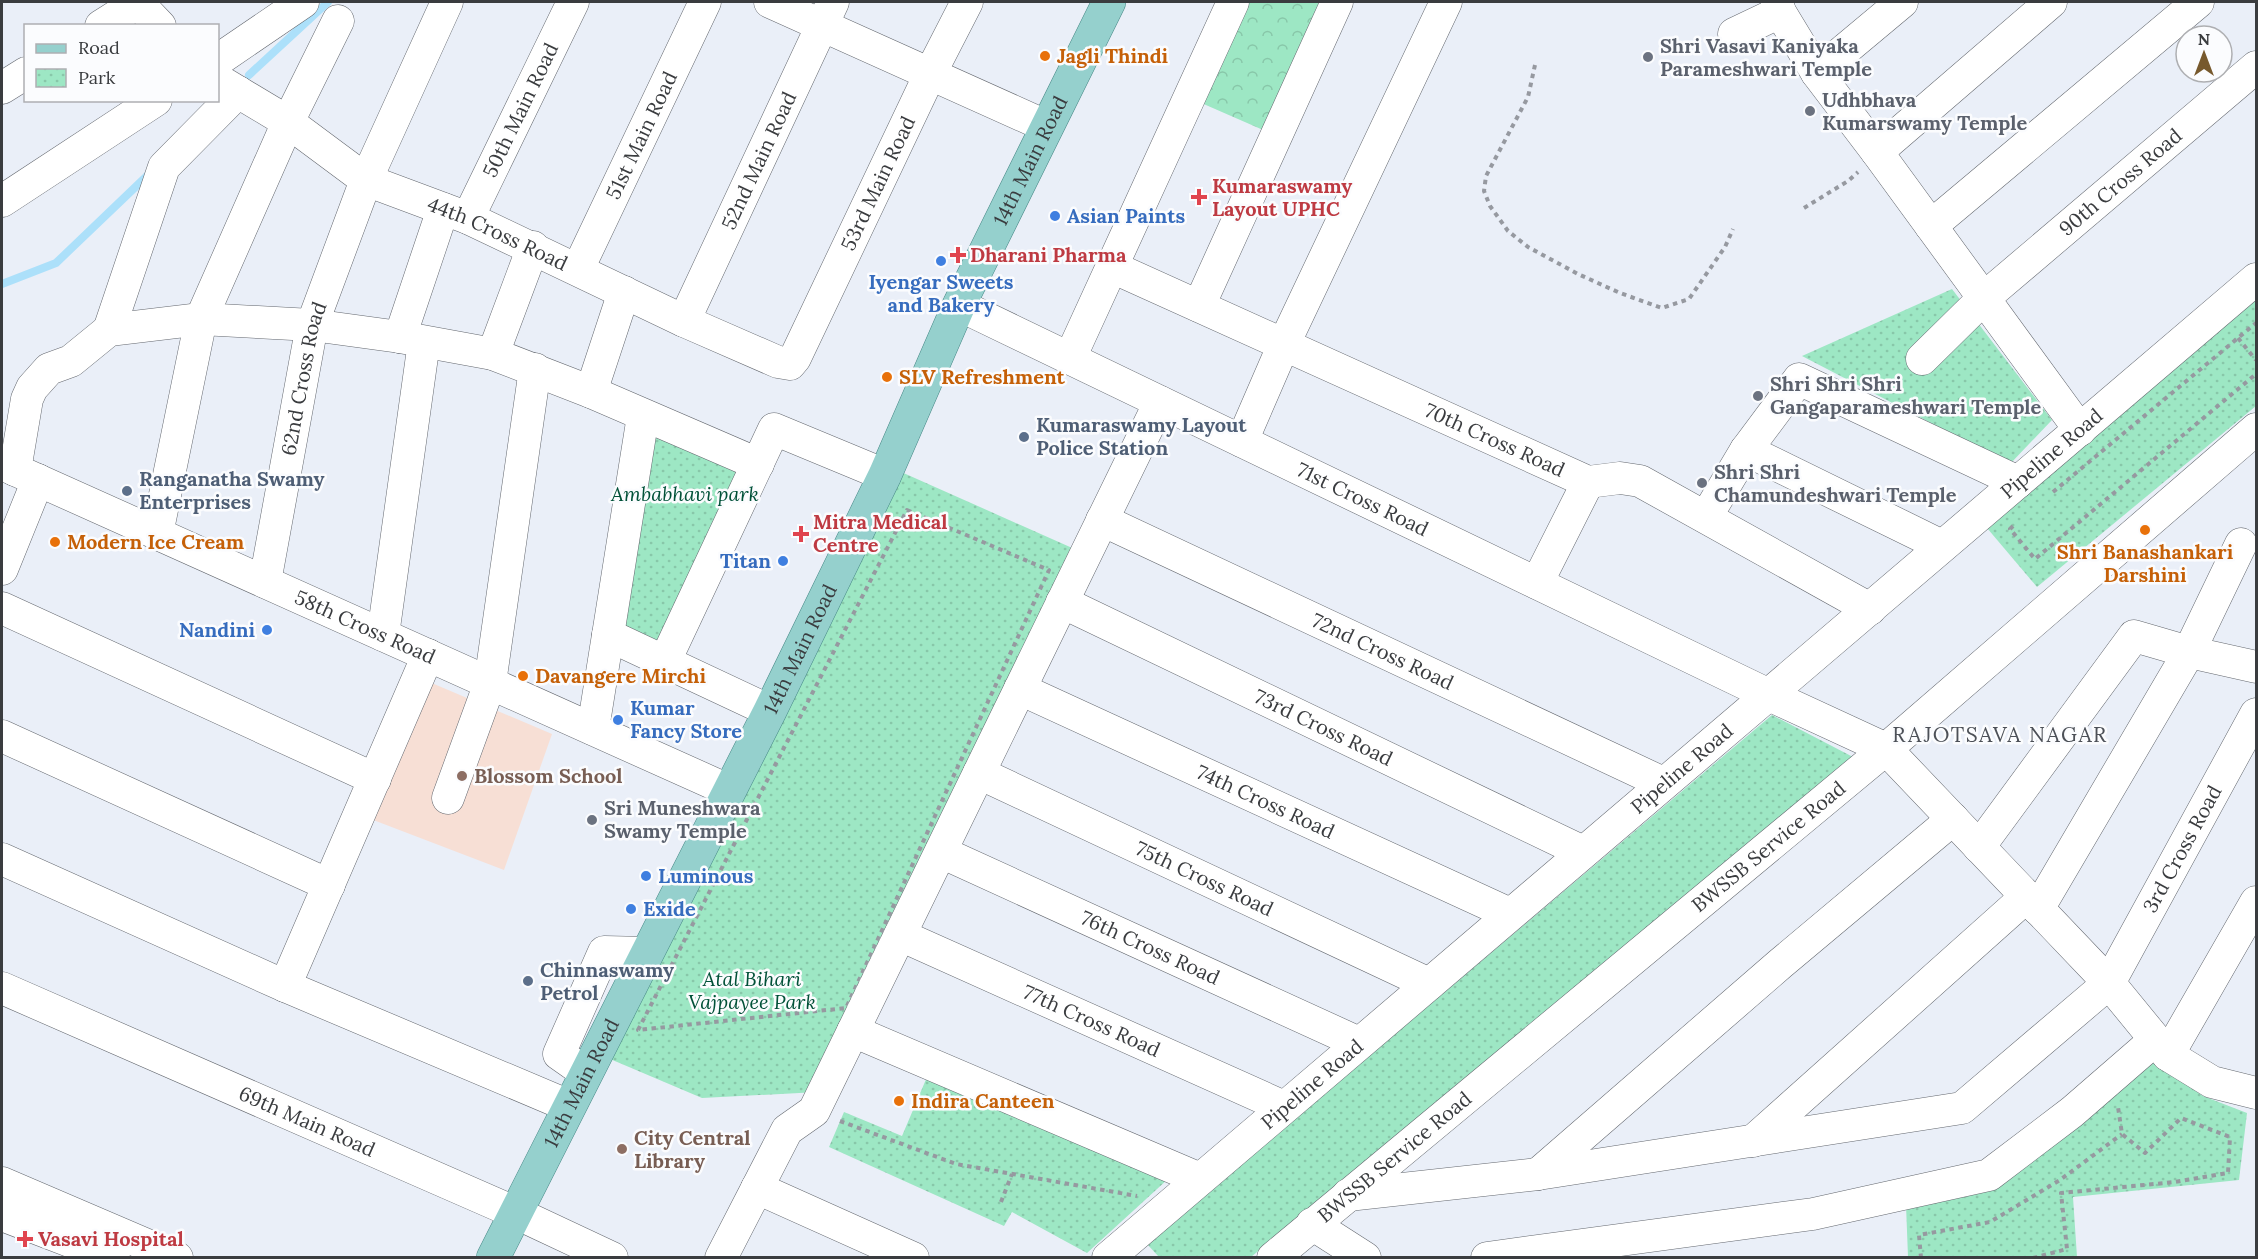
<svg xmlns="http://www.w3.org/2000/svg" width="2258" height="1259" viewBox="0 0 2258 1259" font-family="Lora,serif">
  <defs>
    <pattern id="forest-crowns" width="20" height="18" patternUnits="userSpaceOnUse" patternTransform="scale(1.5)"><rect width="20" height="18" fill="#9de7c4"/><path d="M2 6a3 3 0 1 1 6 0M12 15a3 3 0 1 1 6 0" fill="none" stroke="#88c7a9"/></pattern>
    <pattern id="park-dots" width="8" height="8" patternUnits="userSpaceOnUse" patternTransform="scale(1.5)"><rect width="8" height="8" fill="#9de7c4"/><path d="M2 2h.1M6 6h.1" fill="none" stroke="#88c7a9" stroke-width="1.8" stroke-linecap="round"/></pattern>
  </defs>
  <rect width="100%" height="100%" fill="#eaeff8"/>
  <!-- education -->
  <path fill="#f7dfd5" d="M427,681L552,734L504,870L368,818Z"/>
  <!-- forest -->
  <path fill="url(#forest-crowns)" d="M1244,2H1330L1270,133L1199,102Z"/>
  <!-- park -->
  <g fill="url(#park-dots)">
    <path d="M1952,289L2052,420L2010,464L1802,356Z"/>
    <path d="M2256,299V406L2037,587L1987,528Z"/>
    <path d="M647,428L748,470L664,648L616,625Z"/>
    <path d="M899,471L1079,551L818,1092L702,1098L603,1056Z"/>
    <path d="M1772,715L1853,757L1251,1257H1159L1147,1244Z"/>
    <path d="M2155,1062L2203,1096L2247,1113L2239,1180L2073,1197L2077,1257H1908L1906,1205L1992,1182Z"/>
    <path d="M927,1077L1168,1179L1087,1253L1012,1212L1004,1226L829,1147L844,1112L902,1136Z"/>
  </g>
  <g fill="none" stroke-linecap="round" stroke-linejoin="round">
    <!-- stream -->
    <g stroke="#ace0fa" stroke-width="8">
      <path d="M249,75L328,2"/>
      <path d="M2,284L56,263L149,174"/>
    </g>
    <!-- minor casing -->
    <g stroke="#64686f" stroke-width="33">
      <g id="minor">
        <path d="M137,2L160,26"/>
        <path d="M770,2L1046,126"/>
        <path d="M1777,2L1780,12L1817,73L1877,152L2080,430"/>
        <path d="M101,26L139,2"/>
        <path d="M1734,34L1780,12"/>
        <path d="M218,60L303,2"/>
        <path d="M1817,73L1902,2"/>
        <path id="s1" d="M218,80L288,122L366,180L468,218L684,321L778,362L790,364L795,358L930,74L967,2"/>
        <path d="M2,88L26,73"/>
        <path d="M1877,152L2051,2"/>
        <path d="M2,201L156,100"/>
        <path id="s2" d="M468,218L573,2"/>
        <path d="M1931,226L2198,2"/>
        <path id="s3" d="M1112,267L1588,482L1620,478L1640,481L1870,609"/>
        <path id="s4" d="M578,269L705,2"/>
        <path id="s5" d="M959,305L1767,694L1886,749L2109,983L2168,1055L2212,1082L2256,1093"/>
        <path d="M1199,306L1337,2"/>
        <path id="s6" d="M684,321L833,2"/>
        <path d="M109,330L164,167L238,92"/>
        <path d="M400,337L443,209"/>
        <path d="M493,354L533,247"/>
        <path d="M1070,358L1233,2"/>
        <path id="s7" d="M1922,359L1984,298L2256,67"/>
        <path d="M591,392L624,292"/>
        <path d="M1242,441L1284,344L1446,2"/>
        <path d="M1746,450L1942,546"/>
        <path id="s8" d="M2,464L728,790"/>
        <path d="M15,470L27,399L32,388L49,369L71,361L109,330L201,319L312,325L400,337L493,354L591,392L758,464"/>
        <path d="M1706,517L1746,450L1799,379L2018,482"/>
        <path id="s9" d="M1102,520L1663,783"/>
        <path d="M157,534L201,319L288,122L338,21"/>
        <path d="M2,569L38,480"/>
        <path id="s10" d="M265,582L312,325L366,180L447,2"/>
        <path d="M1537,583L1588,482"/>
        <path id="s11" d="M1062,602L1583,852"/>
        <path d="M2,608L375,779"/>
        <path d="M383,635L424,342"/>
        <path d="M608,635L770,711"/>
        <path d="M665,661L774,429L885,475"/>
        <path id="s12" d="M1020,689L1510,914"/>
        <path d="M593,729L643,416"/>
        <path d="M2,736L329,885"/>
        <path id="s13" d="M979,773L1429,984"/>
        <path d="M448,798L490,683L535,369"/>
        <path d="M1979,847L2134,636L2189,652L2256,667"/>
        <path id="s14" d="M941,852L1359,1043"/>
        <path d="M2,859L285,986L569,1106"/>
        <path d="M2038,909L2189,652L2241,544"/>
        <path id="s15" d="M900,935L1284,1107"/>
        <path d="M285,986L428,655"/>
        <path id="s16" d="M2,988L514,1212L612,1258"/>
        <path d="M853,1031L1200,1179"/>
        <path d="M2168,1055L2256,902"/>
        <path d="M586,1073L559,1054L604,952L647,953"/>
        <path d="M1753,1141L2026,897"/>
        <path d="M1538,1174L1780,964L1953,819"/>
        <path d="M2,1183L177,1258"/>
        <path d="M757,1188L913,1258"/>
        <path id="s17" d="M1348,1195L1538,1174L1962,1108L2109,983L2256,714"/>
        <path d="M2,1215L114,1258"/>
        <path d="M1312,1224L1365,1258"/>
        <path d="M721,1258L787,1130L814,1111L1160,402"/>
        <path id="s18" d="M1108,1258L2256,279"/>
        <path id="s19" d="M1273,1258L1886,749L2256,429"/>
        <path d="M1487,1258L1813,1214L1989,1175L2072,1112L2155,1040"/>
      </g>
    </g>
    <!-- major casing -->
    <g stroke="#478886" stroke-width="34">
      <g id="major">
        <path id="s20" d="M493,1258L770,711L885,475L959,305L1109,2"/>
      </g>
    </g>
    <!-- path -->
    <g stroke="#9699a0" stroke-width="4" stroke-dasharray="4.5 4.5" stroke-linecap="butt">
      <path d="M1535,65L1528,97L1486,176L1484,191L1490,206L1508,231L1528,247L1578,274L1620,293L1662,308L1689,299L1725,247L1733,229"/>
      <path d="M1804,208L1848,181L1858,172"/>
      <path d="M2238,338L2256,360"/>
      <path d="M2053,492L2256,323"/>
      <path d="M907,510L1049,570L846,1008L638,1030Z"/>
      <path d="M2013,526L2010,529L2035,559L2256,374"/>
      <path d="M840,1121L956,1164L1137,1196"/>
      <path d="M1001,1202L1012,1174"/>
      <path d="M1921,1258L1919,1235L1990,1222L2060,1180L2122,1134"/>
      <path d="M2033,1258L2067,1249L2061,1193L2175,1182L2228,1173L2230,1137L2181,1118L2145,1153L2122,1134L2118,1107"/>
    </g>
    <!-- minor -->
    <use href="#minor" stroke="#fff" stroke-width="32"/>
    <!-- major -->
    <use href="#major" stroke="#95d0cd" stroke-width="33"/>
  </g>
  <!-- markers -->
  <g fill="#e8710a" stroke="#fbfcfe" stroke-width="2">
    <circle cx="1045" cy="56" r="6"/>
    <circle cx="887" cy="377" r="6"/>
    <circle cx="2145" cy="530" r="6"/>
    <circle cx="55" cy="542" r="6"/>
    <circle cx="523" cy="676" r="6"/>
    <circle cx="899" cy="1101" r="6"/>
  </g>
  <g fill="#6b7280" stroke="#fbfcfe" stroke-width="2">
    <circle cx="1648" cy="57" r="6"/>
    <circle cx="1810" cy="111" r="6"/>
    <circle cx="1758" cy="396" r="6"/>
    <circle cx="1702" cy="483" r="6"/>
    <circle cx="592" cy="820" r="6"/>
  </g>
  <g fill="#e0444e" stroke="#fbfcfe" stroke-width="2">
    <path d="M1196 188h6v6h6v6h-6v6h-6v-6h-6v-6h6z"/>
    <path d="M955 246h6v6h6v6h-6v6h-6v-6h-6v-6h6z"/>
    <path d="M798 525h6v6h6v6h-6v6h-6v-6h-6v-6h6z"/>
    <path d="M22 1230h6v6h6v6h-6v6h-6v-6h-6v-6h6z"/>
  </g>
  <g fill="#3f7fe0" stroke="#fbfcfe" stroke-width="2">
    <circle cx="1055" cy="216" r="6"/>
    <circle cx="941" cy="261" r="6"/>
    <circle cx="783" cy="561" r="6"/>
    <circle cx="267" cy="630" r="6"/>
    <circle cx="618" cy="720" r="6"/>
    <circle cx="646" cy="876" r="6"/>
    <circle cx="631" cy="909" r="6"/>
  </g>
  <g fill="#5c6f8a" stroke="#fbfcfe" stroke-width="2">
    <circle cx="1024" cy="437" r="6"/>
    <circle cx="127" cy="491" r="6"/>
    <circle cx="528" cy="981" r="6"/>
  </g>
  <g fill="#8d6e63" stroke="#fbfcfe" stroke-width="2">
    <circle cx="462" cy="776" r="6"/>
    <circle cx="622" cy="1149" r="6"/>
  </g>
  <g text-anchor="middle" stroke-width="5" stroke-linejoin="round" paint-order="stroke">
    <!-- worship labels -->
    <g font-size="20" font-weight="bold" fill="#5b616d" stroke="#fbfcfe" text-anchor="start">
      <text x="1660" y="53">Shri Vasavi Kaniyaka<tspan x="1660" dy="23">Parameshwari Temple</tspan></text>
      <text x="1822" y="107">Udhbhava<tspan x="1822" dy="23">Kumarswamy Temple</tspan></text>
      <text x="1770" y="391">Shri Shri Shri<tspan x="1770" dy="23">Gangaparameshwari Temple</tspan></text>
      <text x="1714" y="479">Shri Shri<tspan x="1714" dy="23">Chamundeshwari Temple</tspan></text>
      <text x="604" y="815">Sri Muneshwara<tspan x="604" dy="23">Swamy Temple</tspan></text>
    </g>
    <!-- food labels -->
    <g font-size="20" font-weight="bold" fill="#c56008" stroke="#fbfcfe" text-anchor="start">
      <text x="1057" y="63">Jagli Thindi</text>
      <text x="899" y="384">SLV Refreshment</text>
      <text x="67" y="549">Modern Ice Cream</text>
      <text x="2145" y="559" text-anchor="middle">Shri Banashankari<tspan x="2145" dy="23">Darshini</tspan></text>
      <text x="535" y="683">Davangere Mirchi</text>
      <text x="911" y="1108">Indira Canteen</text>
    </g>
    <!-- street labels -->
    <g font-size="20" fill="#3a3c3f" stroke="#fbfcfe">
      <text dy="7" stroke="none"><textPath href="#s2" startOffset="120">50th Main Road</textPath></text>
      <text dy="7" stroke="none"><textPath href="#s4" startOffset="148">51st Main Road</textPath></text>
      <text dy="7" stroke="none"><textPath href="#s20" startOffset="1222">14th Main Road</textPath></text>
      <text dy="7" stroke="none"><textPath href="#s6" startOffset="177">52nd Main Road</textPath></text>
      <text dy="7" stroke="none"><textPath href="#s7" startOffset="266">90th Cross Road</textPath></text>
      <text dy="7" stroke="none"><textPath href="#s1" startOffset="843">53rd Main Road</textPath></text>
      <text dy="7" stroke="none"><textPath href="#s1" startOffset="321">44th Cross Road</textPath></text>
      <text dy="7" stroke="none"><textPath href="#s10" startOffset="207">62nd Cross Road</textPath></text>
      <text dy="7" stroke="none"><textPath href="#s3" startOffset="420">70th Cross Road</textPath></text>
      <text dy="7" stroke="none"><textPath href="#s18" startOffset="1240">Pipeline Road</textPath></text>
      <text dy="7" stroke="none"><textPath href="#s5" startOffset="448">71st Cross Road</textPath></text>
      <text dy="7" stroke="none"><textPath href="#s8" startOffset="398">58th Cross Road</textPath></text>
      <text dy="7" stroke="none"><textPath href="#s20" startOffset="682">14th Main Road</textPath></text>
      <text dy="7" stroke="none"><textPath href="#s9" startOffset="310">72nd Cross Road</textPath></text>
      <text dy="7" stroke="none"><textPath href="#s11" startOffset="290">73rd Cross Road</textPath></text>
      <text dy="7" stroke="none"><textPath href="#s18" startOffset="754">Pipeline Road</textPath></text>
      <text dy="7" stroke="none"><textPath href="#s12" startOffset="270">74th Cross Road</textPath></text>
      <text dy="7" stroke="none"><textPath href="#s19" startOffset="644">BWSSB Service Road</textPath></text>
      <text dy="7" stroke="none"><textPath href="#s17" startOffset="966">3rd Cross Road</textPath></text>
      <text dy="7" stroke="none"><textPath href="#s13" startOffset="249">75th Cross Road</textPath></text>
      <text dy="7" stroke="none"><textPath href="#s14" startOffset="230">76th Cross Road</textPath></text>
      <text dy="7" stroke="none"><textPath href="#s15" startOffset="210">77th Cross Road</textPath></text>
      <text dy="7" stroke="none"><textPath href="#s20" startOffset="196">14th Main Road</textPath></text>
      <text dy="7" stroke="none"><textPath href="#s18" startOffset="268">Pipeline Road</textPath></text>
      <text dy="7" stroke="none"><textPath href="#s16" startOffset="333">69th Main Road</textPath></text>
      <text dy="7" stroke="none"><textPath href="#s19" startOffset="158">BWSSB Service Road</textPath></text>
    </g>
    <!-- health labels -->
    <g font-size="20" font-weight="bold" fill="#be3a42" stroke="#fbfcfe" text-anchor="start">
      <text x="1212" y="193">Kumaraswamy<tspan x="1212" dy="23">Layout UPHC</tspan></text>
      <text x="970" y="262">Dharani Pharma</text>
      <text x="813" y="529">Mitra Medical<tspan x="813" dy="23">Centre</tspan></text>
      <text x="38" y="1246">Vasavi Hospital</text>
    </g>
    <!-- shop labels -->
    <g font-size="20" font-weight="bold" fill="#366cbe" stroke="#fbfcfe" text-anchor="start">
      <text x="1067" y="223">Asian Paints</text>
      <text x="941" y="289" text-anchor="middle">Iyengar Sweets<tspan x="941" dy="23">and Bakery</tspan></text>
      <text x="771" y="568" text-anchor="end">Titan</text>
      <text x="255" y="637" text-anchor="end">Nandini</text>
      <text x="630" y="715">Kumar<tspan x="630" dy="23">Fancy Store</tspan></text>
      <text x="658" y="883">Luminous</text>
      <text x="643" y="916">Exide</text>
    </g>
    <!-- service labels -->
    <g font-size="20" font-weight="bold" fill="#4e5e75" stroke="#fbfcfe" text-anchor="start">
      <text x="1036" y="432">Kumaraswamy Layout<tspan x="1036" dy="23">Police Station</tspan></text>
      <text x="139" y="486">Ranganatha Swamy<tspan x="139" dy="23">Enterprises</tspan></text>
      <text x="540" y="977">Chinnaswamy<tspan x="540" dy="23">Petrol</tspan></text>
    </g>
    <!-- park labels -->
    <g font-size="20" font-style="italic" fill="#015138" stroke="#fbfcfe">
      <text x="685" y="501">Ambabhavi park</text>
      <text x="752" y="986">Atal Bihari<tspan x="752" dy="23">Vajpayee Park</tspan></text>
    </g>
    <!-- education labels -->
    <g font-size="20" font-weight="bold" fill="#785e54" stroke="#fbfcfe" text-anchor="start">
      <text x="474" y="783">Blossom School</text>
      <text x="634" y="1145">City Central<tspan x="634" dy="23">Library</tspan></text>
    </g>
    <!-- neighbourhood labels -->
    <g font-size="21" letter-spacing="1.5" fill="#4c5057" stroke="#fbfcfe">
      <text x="2000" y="742">RAJOTSAVA NAGAR</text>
    </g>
  </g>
  <!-- border -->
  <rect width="2258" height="1259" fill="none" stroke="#3a3c3f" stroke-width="6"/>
  <!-- legend -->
  <rect x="24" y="24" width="195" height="78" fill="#fbfcfe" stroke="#aeafb2" stroke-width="1.5"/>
  <rect x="36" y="44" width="30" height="9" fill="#95d0cd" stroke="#aeafb2" stroke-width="1.5"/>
  <text x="78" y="54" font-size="18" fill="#3a3c3f">Road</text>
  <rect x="36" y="69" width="30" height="18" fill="url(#park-dots)" stroke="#aeafb2" stroke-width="1.5"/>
  <text x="78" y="84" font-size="18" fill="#3a3c3f">Park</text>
  <!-- north arrow -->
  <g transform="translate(2204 54)"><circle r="28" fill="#fbfcfe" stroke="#aeafb2" stroke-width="1.5"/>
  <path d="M0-4.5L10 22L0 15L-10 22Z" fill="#77592d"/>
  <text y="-9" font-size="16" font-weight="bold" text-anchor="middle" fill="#3a3c3f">N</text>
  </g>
</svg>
